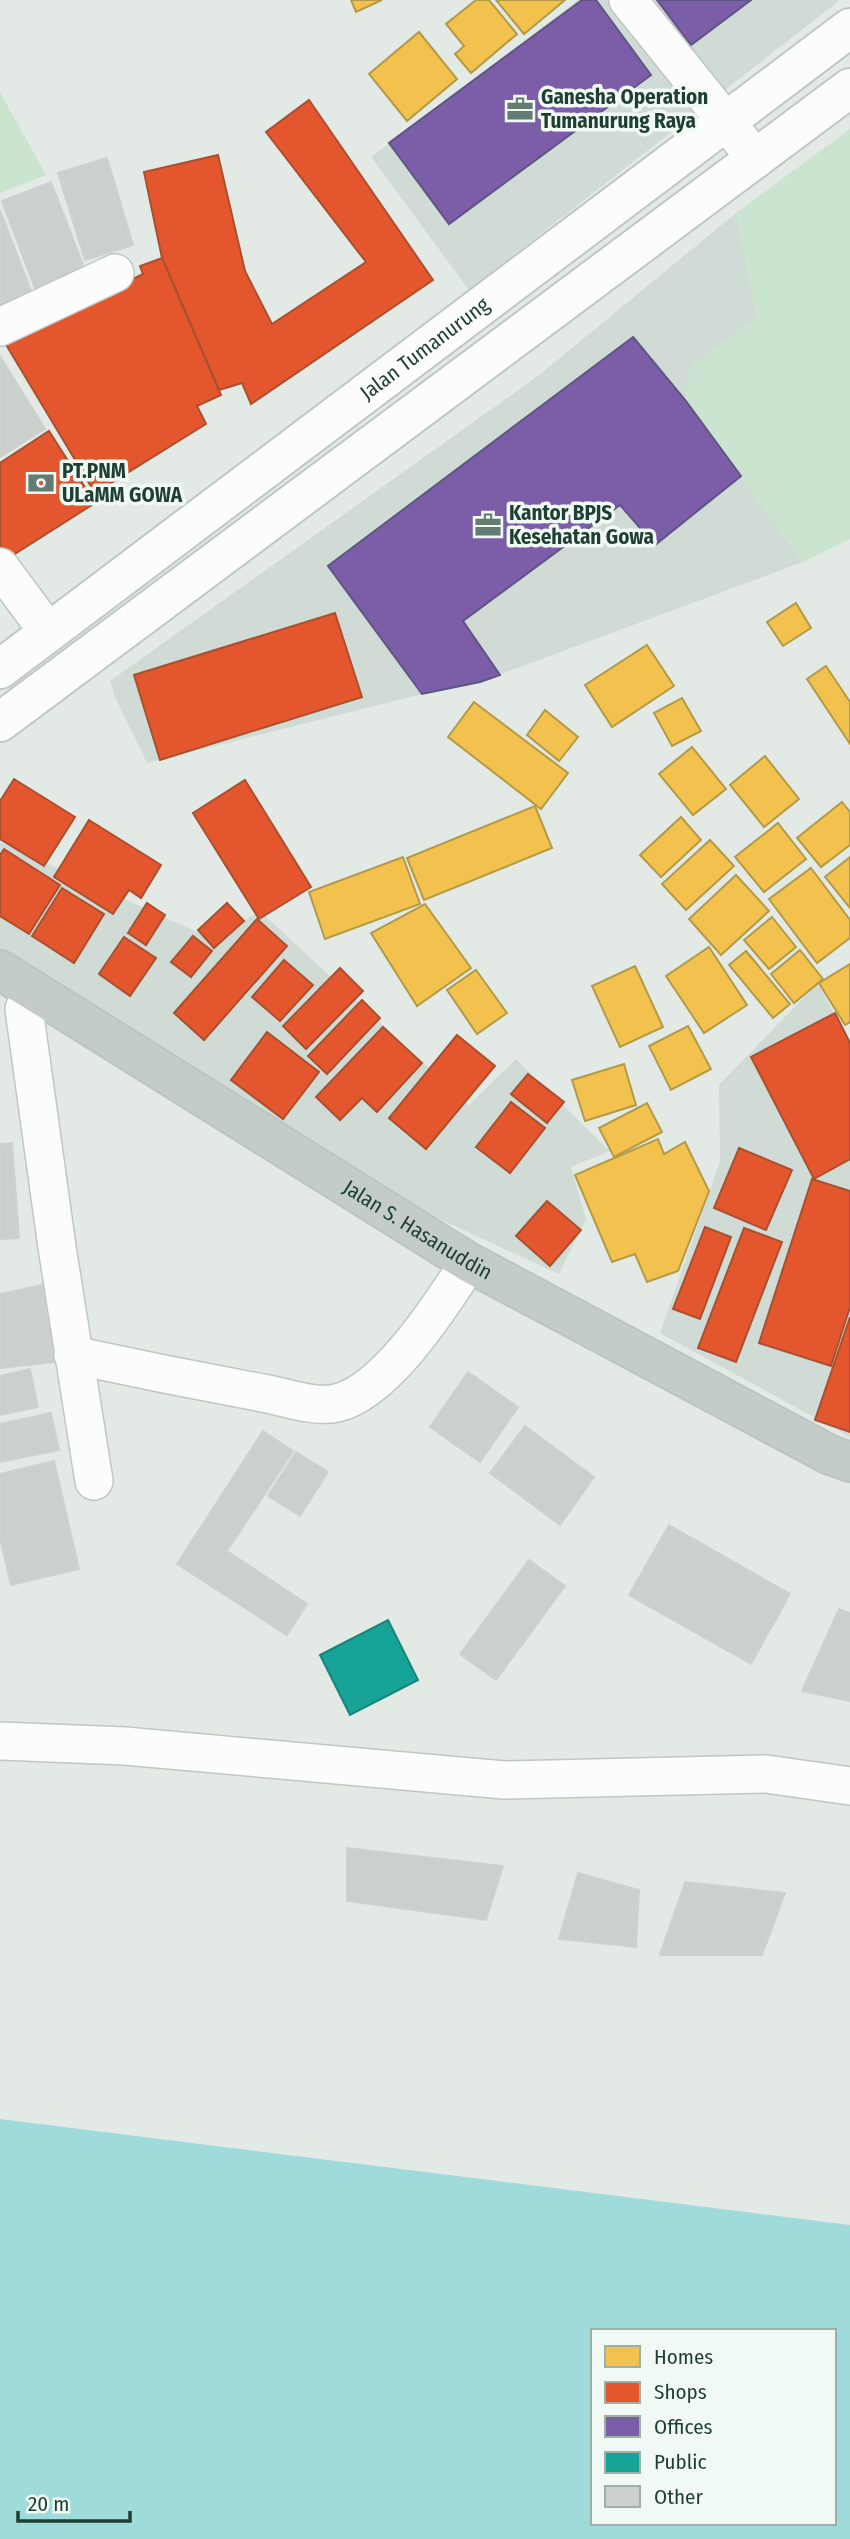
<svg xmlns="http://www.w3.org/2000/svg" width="850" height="2539" viewBox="0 0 850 2539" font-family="'Fira Sans Condensed',sans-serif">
  <rect width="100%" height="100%" fill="#e3eae6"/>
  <!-- built -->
  <g fill="#d0dbd5">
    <path d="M578,0H840L469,290L371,157Z"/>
    <path d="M736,213L757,318L691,367L686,401L803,562L480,682L415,696L147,763L115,697L110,681L538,376Z"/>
    <path d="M0,842L212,939L260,911L469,1105L516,1059L610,1151L571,1167L586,1219L559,1274L433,1216L0,967Z"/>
    <path d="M818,983L850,1044V1437L660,1333L720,1161L719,1085Z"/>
  </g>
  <!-- green -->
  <g fill="#cbe4cf">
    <path d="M0,92L46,175L0,193Z"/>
    <path d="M850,129V539L803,562L686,401L691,367L757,318L736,213Z"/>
  </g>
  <!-- water -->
  <path fill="#a0dbdc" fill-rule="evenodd" d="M0,2119L850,2225V2539H0ZM593,2331H834V2523H593Z"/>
  <!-- homes -->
  <g fill="#f2c14e" stroke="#b39a46" stroke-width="2">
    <path d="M351,0H382L356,12Z"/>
    <path d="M476,0H489L517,34L471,73L455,54L464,46L446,24Z"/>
    <path d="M496,0H565L524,34Z"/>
    <path d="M419,32L457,79L407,121L369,74Z"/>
    <path d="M796,603L811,628L783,646L767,622Z"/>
    <path d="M647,645L674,686L612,727L585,685Z"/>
    <path d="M826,666L850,702V744L807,679Z"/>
    <path d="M682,698L701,731L672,746L654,713Z"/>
    <path d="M474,702L568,773L541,809L448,737Z"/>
    <path d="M545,710L578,737L559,761L527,735Z"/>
    <path d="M692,747L726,789L693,815L659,774Z"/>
    <path d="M765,756L799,799L764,827L730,785Z"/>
    <path d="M842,802L850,812V845L821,867L797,838Z"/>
    <path d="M535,806L552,848L424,900L407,858Z"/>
    <path d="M681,817L701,840L661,877L640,855Z"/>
    <path d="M778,823L806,859L764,892L735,857Z"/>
    <path d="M710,840L734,866L686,910L662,884Z"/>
    <path d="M403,857L420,904L325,939L309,892Z"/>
    <path d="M850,857V908L825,877Z"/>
    <path d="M811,868L850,920V938L817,963L769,899Z"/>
    <path d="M736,875L769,911L721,955L689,919Z"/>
    <path d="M425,904L471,968L417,1006L371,933Z"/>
    <path d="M772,917L796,947L769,969L744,940Z"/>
    <path d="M709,947L747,1005L704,1033L666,976Z"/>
    <path d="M800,950L823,979L794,1003L771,974Z"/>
    <path d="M746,951L790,1004L773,1018L729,965Z"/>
    <path d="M850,964V1022L845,1025L819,983Z"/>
    <path d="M635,966L663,1027L620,1047L592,986Z"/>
    <path d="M476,970L507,1013L477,1034L447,990Z"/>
    <path d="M688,1026L711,1069L671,1090L649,1046Z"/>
    <path d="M624,1064L636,1105L585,1121L572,1080Z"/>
    <path d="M647,1103L662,1132L614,1157L599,1128Z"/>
    <path d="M658,1139L664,1154L685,1142L709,1191L678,1271L647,1282L635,1254L612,1262L575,1175Z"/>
  </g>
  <!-- shops -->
  <g fill="#e4572e" stroke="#a9502f" stroke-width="2">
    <path d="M309,100L433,280L251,404L242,383L219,390L162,258L144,172L218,155L245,271L272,324L366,262L266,132Z"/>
    <path d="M162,258L221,395L197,406L206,424L95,493L5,343L143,274L140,266Z"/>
    <path d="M49,431L95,503L7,559L0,549V463Z"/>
    <path d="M335,613L362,697L160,760L134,675Z"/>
    <path d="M14,779L75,817L44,866L0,839V801Z"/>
    <path d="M245,780L311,887L259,919L193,813Z"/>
    <path d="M89,820L161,865L141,898L129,890L113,914L54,877Z"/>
    <path d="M4,849L60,885L29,934L0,916V855Z"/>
    <path d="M62,888L104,914L74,963L32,936Z"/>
    <path d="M147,903L165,915L146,945L128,933Z"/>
    <path d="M227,903L244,921L214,948L198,930Z"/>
    <path d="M257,919L287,946L204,1040L174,1013Z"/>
    <path d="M193,936L212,951L191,977L171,962Z"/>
    <path d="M124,937L156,958L130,996L99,974Z"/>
    <path d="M284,960L313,985L280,1021L252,997Z"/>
    <path d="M340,968L363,991L306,1049L283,1026Z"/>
    <path d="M362,1000L380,1018L327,1074L308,1056Z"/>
    <path d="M835,1013L850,1043V1159L814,1179L751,1057Z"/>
    <path d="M383,1027L422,1063L377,1112L362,1098L340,1120L316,1097Z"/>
    <path d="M267,1032L319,1072L283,1119L231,1080Z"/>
    <path d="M457,1035L495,1066L426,1149L389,1118Z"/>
    <path d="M528,1074L564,1102L547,1123L511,1094Z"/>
    <path d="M511,1102L545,1128L510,1173L476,1147Z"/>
    <path d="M739,1148L792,1170L766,1230L714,1208Z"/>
    <path d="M812,1179L850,1191V1307L831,1366L759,1343Z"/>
    <path d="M547,1201L581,1230L550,1266L516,1236Z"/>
    <path d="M705,1227L731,1237L700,1319L673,1309Z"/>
    <path d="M744,1228L782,1242L736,1362L698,1348Z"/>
    <path d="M850,1317V1432L815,1420Z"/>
  </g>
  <!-- offices -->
  <g fill="#7b5ea7" stroke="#5f5584" stroke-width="2">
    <path d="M582,0H596L651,75L449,224L389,143Z"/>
    <path d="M657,0H751L691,45Z"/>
    <path d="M633,337L686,401L741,476L655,545L620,505L463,621L500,675L480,682L422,694L328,566Z"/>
  </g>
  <!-- public -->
  <path fill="#17a398" stroke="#198579" stroke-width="2" d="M388,1620L418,1680L350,1715L320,1655Z"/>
  <!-- building -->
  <g fill="#cad1cd" stroke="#ccd3cf" stroke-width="2">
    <path d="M107,158L133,245L85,260L58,173Z"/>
    <path d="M51,182L85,270L39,299L2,201Z"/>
    <path d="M0,210L36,304L0,318Z"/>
    <path d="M0,356L45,429L0,457Z"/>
    <path d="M12,1143L19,1238L0,1239V1144Z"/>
    <path d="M43,1285L49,1322L59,1320L63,1361L0,1368V1294Z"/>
    <path d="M30,1369L38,1407L0,1415V1376Z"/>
    <path d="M468,1372L518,1407L480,1462L430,1427Z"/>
    <path d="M51,1413L59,1450L0,1462V1424Z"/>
    <path d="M525,1426L594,1477L560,1525L490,1473Z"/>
    <path d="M263,1431L293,1451L227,1551L307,1604L287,1635L177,1564Z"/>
    <path d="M296,1452L328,1472L300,1516L268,1496Z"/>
    <path d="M54,1461L79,1569L11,1585L0,1538V1474Z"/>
    <path d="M669,1525L790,1594L751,1664L629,1595Z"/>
    <path d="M529,1560L565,1586L496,1680L460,1654Z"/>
    <path d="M839,1609L850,1613V1701L802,1691Z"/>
    <path d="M347,1848L503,1866L486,1920L347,1901Z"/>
    <path d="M578,1873L639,1890L636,1947L559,1939Z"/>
    <path d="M685,1882L785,1893L762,1955H660Z"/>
  </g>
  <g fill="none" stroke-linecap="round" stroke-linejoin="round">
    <!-- minor casing -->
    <g stroke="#c0c7c3" stroke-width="40">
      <g id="minor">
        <path d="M628,0L756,159"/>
        <path d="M0,327L115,273"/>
        <path d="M0,567L49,633"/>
        <path d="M24,1009L57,1247L94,1481"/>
        <path d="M73,1355C138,1369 203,1382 268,1394C288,1398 316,1408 337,1403C383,1392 433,1317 458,1279"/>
        <path d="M0,1741L125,1746L504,1780L766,1774L850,1786"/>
      </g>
    </g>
    <!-- tertiary casing -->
    <g stroke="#c0c7c3" stroke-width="42">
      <g id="tertiary">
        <path id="s1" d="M0,669L850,28"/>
        <path d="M0,722L850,88"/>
      </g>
    </g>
    <!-- trunk casing -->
    <g stroke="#bbc6c2" stroke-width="42">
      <g id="trunk">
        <path id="s2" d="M0,970L468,1262L830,1455L850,1462"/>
      </g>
    </g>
    <!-- minor -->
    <use href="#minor" stroke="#fbfcfb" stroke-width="37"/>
    <!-- tertiary -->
    <use href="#tertiary" stroke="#fbfcfb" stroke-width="38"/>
    <!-- trunk -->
    <use href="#trunk" stroke="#c3ccc9" stroke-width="38"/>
  </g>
  <!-- icons -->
  <defs>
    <g id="office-bare" transform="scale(2.1)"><path d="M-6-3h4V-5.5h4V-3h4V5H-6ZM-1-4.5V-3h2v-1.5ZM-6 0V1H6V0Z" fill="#647b71" stroke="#f1f9f4" stroke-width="2.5" paint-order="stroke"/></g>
    <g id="bank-bare" transform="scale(2.1)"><path d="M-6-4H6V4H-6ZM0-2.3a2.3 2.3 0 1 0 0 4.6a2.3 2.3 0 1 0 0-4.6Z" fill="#647b71" stroke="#f1f9f4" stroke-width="2.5" paint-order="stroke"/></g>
  </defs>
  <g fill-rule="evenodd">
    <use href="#office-bare" x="520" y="109"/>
    <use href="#bank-bare" x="41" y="483"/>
    <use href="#office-bare" x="488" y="525"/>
  </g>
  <g text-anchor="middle" stroke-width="7" stroke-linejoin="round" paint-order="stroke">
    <!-- poi labels -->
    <g font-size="21" font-weight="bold" fill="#1f3f32" stroke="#f1f9f4" text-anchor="start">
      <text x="541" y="104">Ganesha Operation<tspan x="541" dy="24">Tumanurung Raya</tspan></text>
      <text x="62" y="478">PT.PNM<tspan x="62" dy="24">ULaMM GOWA</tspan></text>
      <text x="509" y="520">Kantor BPJS<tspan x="509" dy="24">Kesehatan Gowa</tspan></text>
    </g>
    <!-- street labels -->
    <g font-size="21" fill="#1f3f32" stroke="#f1f9f4">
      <text dy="7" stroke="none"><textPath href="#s1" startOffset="532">Jalan Tumanurung</textPath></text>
      <text dy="7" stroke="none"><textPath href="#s2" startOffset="492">Jalan S. Hasanuddin</textPath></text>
    </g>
  </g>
  <!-- legend -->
  <rect x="591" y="2329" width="245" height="196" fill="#f1f9f4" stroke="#9dafa6" stroke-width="2"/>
  <rect x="605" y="2346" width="35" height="21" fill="#f2c14e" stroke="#9dafa6" stroke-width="2"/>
  <text x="654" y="2364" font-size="21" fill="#1f3f32">Homes</text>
  <rect x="605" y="2382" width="35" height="21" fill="#e4572e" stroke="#9dafa6" stroke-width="2"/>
  <text x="654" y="2399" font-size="21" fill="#1f3f32">Shops</text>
  <rect x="605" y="2416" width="35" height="21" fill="#7b5ea7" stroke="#9dafa6" stroke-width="2"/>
  <text x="654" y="2434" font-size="21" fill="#1f3f32">Offices</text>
  <rect x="605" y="2452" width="35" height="21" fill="#17a398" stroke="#9dafa6" stroke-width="2"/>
  <text x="654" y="2469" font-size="21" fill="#1f3f32">Public</text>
  <rect x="605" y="2486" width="35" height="21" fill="#cad1cd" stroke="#9dafa6" stroke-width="2"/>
  <text x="654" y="2504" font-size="21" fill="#1f3f32">Other</text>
  <!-- scale -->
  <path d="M18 2511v10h112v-10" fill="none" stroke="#1f3f32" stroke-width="3.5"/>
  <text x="28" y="2511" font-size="21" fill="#1f3f32" stroke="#f1f9f4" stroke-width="5" paint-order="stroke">20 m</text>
</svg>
